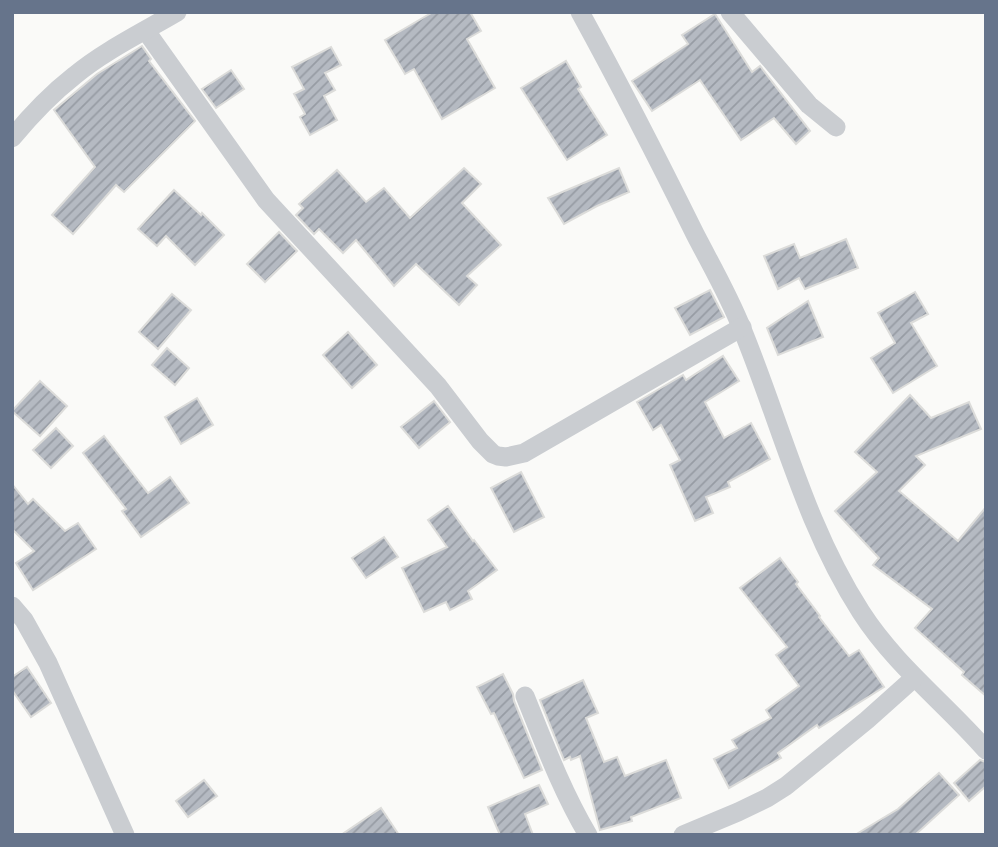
<svg xmlns="http://www.w3.org/2000/svg" width="998" height="847" viewBox="0 0 998 847" font-family="'Fira Sans',sans-serif">
  <defs>
    <pattern id="building-hatch" width="6" height="6" patternUnits="userSpaceOnUse" patternTransform="scale(1.75)"><rect width="6" height="6" fill="#b5bac2"/><path d="M-1 1l2-2M0 6l6-6M5 7l2-2" fill="none" stroke="#979ca4"/></pattern>
  </defs>
  <rect width="100%" height="100%" fill="#fafaf8"/>
  <!-- building -->
  <g fill="url(#building-hatch)" stroke="#dcdcda" stroke-width="2">
    <path d="M433,12H470L481,31L467,39L495,88L442,119L414,69L405,74L385,40Z"/>
    <path d="M715,14L752,72L760,66L810,131L796,144L774,118L741,140L700,80L652,111L632,81L688,44L682,35Z"/>
    <path d="M142,46L151,59L149,61L195,121L124,192L116,185L73,234L52,215L95,167L54,110L97,74Z"/>
    <path d="M331,47L341,65L325,73L335,90L324,96L337,120L310,135L300,117L305,114L294,94L304,89L292,67Z"/>
    <path d="M566,61L581,87L578,89L607,135L567,160L521,88Z"/>
    <path d="M231,70L244,89L216,108L202,89Z"/>
    <path d="M464,168L481,184L462,203L501,245L467,276L477,285L459,305L416,264L394,286L356,240L343,253L319,229L314,234L296,215L303,208L299,204L337,170L366,202L384,188L410,218Z"/>
    <path d="M619,168L629,192L597,206L564,224L548,198Z"/>
    <path d="M174,190L201,215L202,213L224,235L195,265L166,236L157,246L138,229Z"/>
    <path d="M279,232L297,251L265,282L247,264Z"/>
    <path d="M846,239L858,268L805,289L799,278L778,289L764,256L794,244L800,258Z"/>
    <path d="M710,290L724,317L690,335L675,308Z"/>
    <path d="M915,292L928,314L911,323L937,366L893,393L871,358L895,343L878,313Z"/>
    <path d="M172,294L191,310L158,349L139,332Z"/>
    <path d="M808,301L823,337L778,355L767,328Z"/>
    <path d="M348,332L377,365L352,388L323,355Z"/>
    <path d="M167,348L189,368L175,385L152,365Z"/>
    <path d="M723,356L739,381L705,402L724,438L751,423L770,459L728,482L730,487L706,497L713,513L695,521L670,465L680,460L661,425L653,430L637,402L683,375L686,380Z"/>
    <path d="M40,381L67,406L40,436L12,411Z"/>
    <path d="M910,395L931,418L969,402L981,429L916,456L925,465L899,491L958,541L986,507V696L962,675L964,672L915,628L932,609L873,565L879,558L835,511L877,472L855,452Z"/>
    <path d="M197,398L213,425L181,444L165,417Z"/>
    <path d="M434,401L450,422L419,448L401,427Z"/>
    <path d="M56,428L73,446L51,468L33,450Z"/>
    <path d="M104,436L148,493L170,477L189,503L141,537L122,511L126,509L83,453Z"/>
    <path d="M521,472L544,517L514,532L491,488Z"/>
    <path d="M12,484L28,504L33,499L65,531L78,523L96,549L33,590L16,563L34,551L12,529Z"/>
    <path d="M448,506L473,541L474,540L497,570L468,591L472,599L450,610L446,602L424,612L402,568L447,547L428,520Z"/>
    <path d="M384,537L398,557L366,578L352,558Z"/>
    <path d="M780,558L798,582L796,584L820,616L819,617L849,656L859,650L884,687L819,728L817,725L778,753L781,758L729,788L714,759L737,748L732,740L771,718L766,710L799,686L776,655L787,647L740,588Z"/>
    <path d="M27,667L51,703L31,717L12,690V677Z"/>
    <path d="M503,674L513,694L514,701L542,770L524,778L494,713L491,714L477,687Z"/>
    <path d="M583,680L598,713L586,718L604,762L617,757L625,776L666,760L681,798L631,817L632,821L600,830L580,756L571,760L570,757L564,760L540,700Z"/>
    <path d="M980,760L986,762V786L969,801L954,783Z"/>
    <path d="M939,773L959,795L915,835H855L898,809Z"/>
    <path d="M204,780L217,796L188,817L176,801Z"/>
    <path d="M539,785L548,804L525,814L533,835H500L488,807Z"/>
    <path d="M381,808L399,835H341Z"/>
  </g>
  <g fill="none" stroke-linecap="round" stroke-linejoin="round">
    <!-- minor -->
    <g stroke="#cacdd1" stroke-width="19">
      <path d="M580,12C620,85 658,159 695,234C711,265 729,296 742,329C781,424 805,525 861,612C895,665 945,703 986,750"/>
      <path d="M730,12L809,105L836,127"/>
      <path d="M146,31L266,200L438,386L480,441L493,454L498,456L506,457L524,453L742,327"/>
      <path d="M12,138C31,115 51,94 74,76C104,51 143,32 177,12"/>
      <path d="M12,606L24,620L48,663L125,835"/>
      <path d="M525,696C544,743 562,791 588,835"/>
      <path d="M683,835L738,812L767,798L786,786L867,720L914,678"/>
    </g>
  </g>
  <!-- border -->
  <rect width="998" height="847" fill="none" stroke="#66748b" stroke-width="28"/>
</svg>
